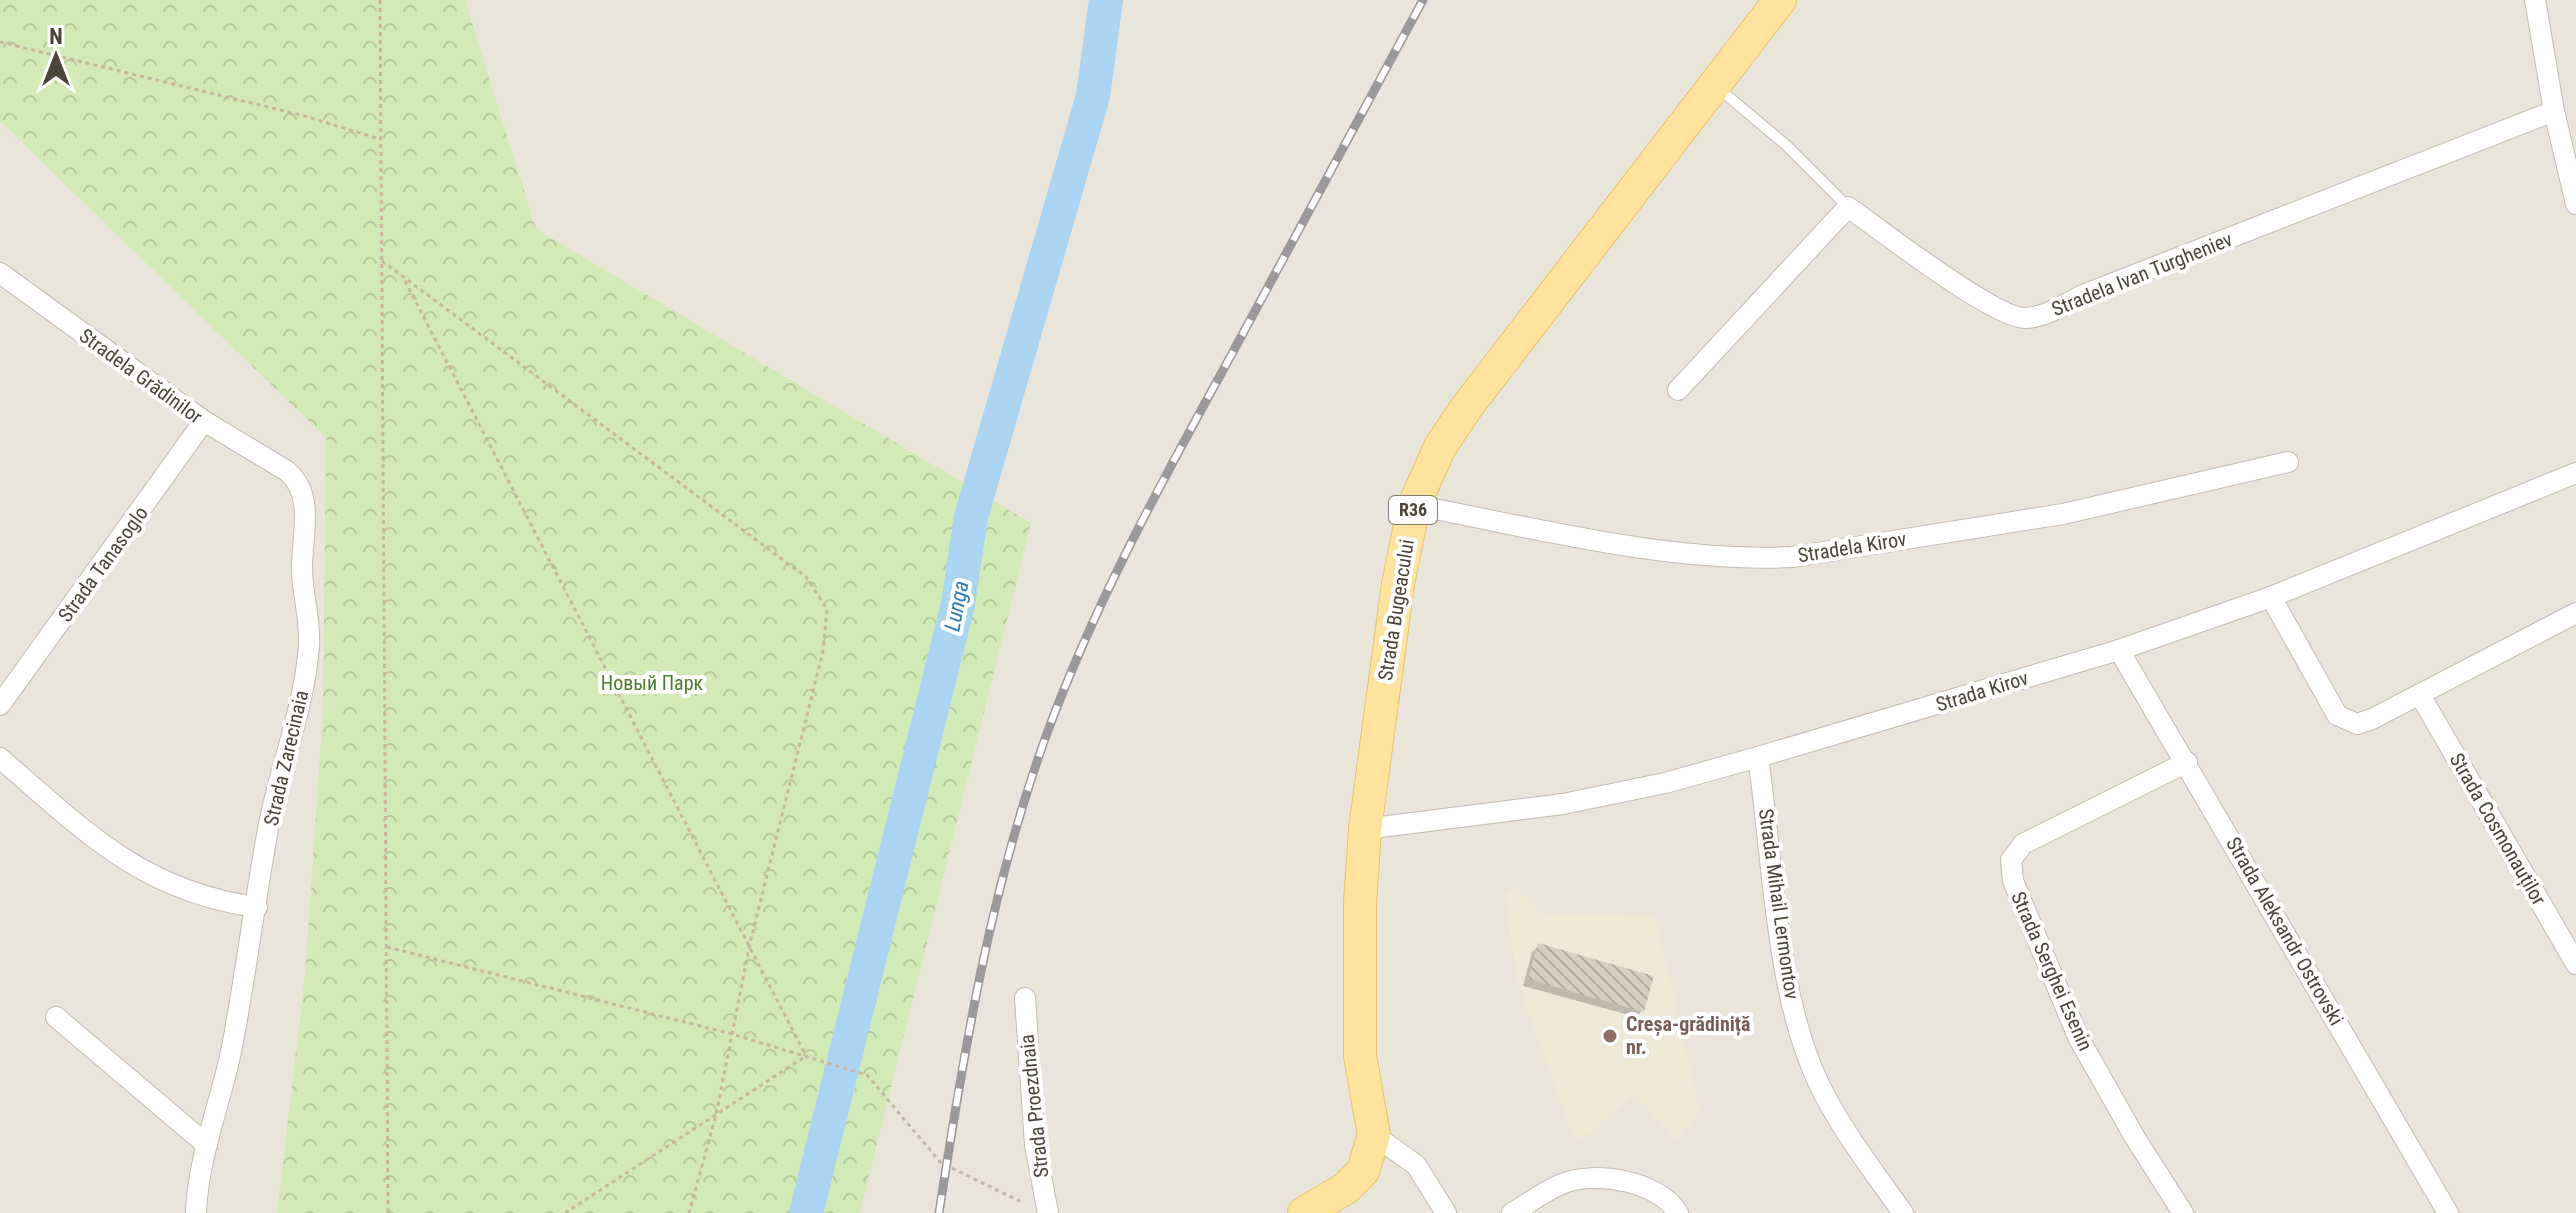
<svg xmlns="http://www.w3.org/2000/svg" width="2576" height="1213" viewBox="0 0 2576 1213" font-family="'Roboto Condensed',sans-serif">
  <defs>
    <pattern id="forest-crowns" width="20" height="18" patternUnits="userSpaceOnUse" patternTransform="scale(2)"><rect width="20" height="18" fill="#d2eab5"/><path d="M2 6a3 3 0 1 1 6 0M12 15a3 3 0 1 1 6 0" fill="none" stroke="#b6ca9c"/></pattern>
    <pattern id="building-back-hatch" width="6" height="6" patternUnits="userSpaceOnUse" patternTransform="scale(2)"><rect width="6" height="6" fill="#d8cfc1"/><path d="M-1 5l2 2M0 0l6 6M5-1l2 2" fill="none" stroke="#b1aa9e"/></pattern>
  </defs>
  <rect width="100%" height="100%" fill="#f6f3ec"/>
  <!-- residential -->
  <rect fill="#eae5da" x="0" y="0" width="2576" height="1213"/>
  <!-- education -->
  <path fill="#efe8d6" d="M1514,887L1542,914L1655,915L1700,1113L1675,1141L1635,1094L1581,1140L1574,1139L1517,980L1505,895Z"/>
  <!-- forest -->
  <path fill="url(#forest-crowns)" d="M0,0H465L536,229L1031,523L860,1213H277L305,975L323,711L326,438L0,121Z"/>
  <!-- shadow -->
  <path fill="#0003" d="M1539,946L1642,1011L1636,1017L1523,986L1532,952Z"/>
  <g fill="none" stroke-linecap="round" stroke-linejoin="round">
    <!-- river -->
    <path stroke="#a9d4f2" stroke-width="34" d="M806,1213L958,604L971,517L1093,96L1106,0"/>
  </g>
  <!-- building -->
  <path fill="url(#building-back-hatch)" d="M1538,943L1654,976L1644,1012L1528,979Z"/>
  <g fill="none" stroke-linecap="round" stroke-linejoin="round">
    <!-- service casing -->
    <g stroke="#c2bbae" stroke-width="12">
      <path id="service" d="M1717,87L1786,145L1848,207"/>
    </g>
    <!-- minor casing -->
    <g stroke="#c2bbae" stroke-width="22">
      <g id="minor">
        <path d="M2535,0L2554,111L2576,204"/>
        <path d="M0,273L204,421L287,471C315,495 302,534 302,568C302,594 311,621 309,646C304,708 281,764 269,824C255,898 246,973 232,1047C221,1102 198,1156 196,1213"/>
        <path d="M1678,390L1848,207C1878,228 1996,320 2026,318C2046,317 2065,304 2083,295L2554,111"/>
        <path d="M1414,505C1536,528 1668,563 1792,557L2063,514L2288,462"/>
        <path d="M2271,597L2337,715L2357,724L2372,719L2576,613"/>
        <path d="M2119,650L2448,1213"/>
        <path d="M2420,695L2576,964"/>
        <path d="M0,705L204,421"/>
        <path d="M1758,757C1773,859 1775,994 1820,1086C1842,1131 1874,1172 1903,1213"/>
        <path d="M0,758C83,830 143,892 257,907"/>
        <path d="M1365,829L1563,804L1665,783L1758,757L2119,650L2271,597L2576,473"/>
        <path d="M1025,998L1035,1145L1048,1213"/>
        <path d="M56,1017L207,1145"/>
        <path d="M1374,1135L1416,1165L1446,1213"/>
        <path d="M1512,1213C1528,1204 1544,1191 1562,1184C1595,1170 1659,1181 1678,1213"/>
        <path d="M2183,1213L2134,1136L2078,1037L2013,881L2011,860L2023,844L2187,762"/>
      </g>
    </g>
    <!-- primary casing -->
    <g stroke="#e6c16a" stroke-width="34">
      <path id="primary" d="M1304,1213L1346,1188L1363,1171L1374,1135L1360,1056V902L1365,829L1398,584L1414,505L1440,447L1466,408L1780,0"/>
    </g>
    <!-- path -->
    <g stroke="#c4b79f" stroke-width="3" stroke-dasharray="4 4" stroke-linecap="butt">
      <path d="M380,0L388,1213"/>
      <path d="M0,42L301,115L380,139"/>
      <path d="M382,261L806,577L827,609L823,651L750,943L716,1115L689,1213"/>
      <path d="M405,281L806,1056"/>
      <path d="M387,947L732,1034L867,1075L941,1163L1024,1203"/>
      <path d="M565,1213L806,1056"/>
    </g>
    <!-- service -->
    <use href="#service" stroke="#fff" stroke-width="10"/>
    <!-- minor -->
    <use href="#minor" stroke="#fff" stroke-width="20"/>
    <!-- primary -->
    <use href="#primary" stroke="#ffe39c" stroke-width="32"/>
    <!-- rail casing -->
    <g stroke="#9a9a9a" stroke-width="9">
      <path id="rail" d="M939,1213C964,1051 990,891 1046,736C1094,605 1161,483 1228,361C1293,241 1358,120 1423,0"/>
    </g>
    <!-- rail -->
    <use href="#rail" stroke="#fff" stroke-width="6" stroke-dasharray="18" stroke-linecap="butt"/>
  </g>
  <!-- markers -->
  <circle fill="#8d6e63" stroke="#fff" stroke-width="3" cx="1610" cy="1036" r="8"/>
  <g text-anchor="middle" stroke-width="8" stroke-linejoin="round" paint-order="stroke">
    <!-- shield labels -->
    <rect fill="#fff" stroke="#817c74" stroke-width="2" x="1389" y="496" width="48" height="28" rx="6"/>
    <g font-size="18" font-weight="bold" fill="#4b4439">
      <text x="1413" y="516">R36</text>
    </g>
    <!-- street labels -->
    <g font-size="20" fill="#4b4439" stroke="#fff">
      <text transform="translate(2142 274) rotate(-22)" y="7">Stradela Ivan Turgheniev</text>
      <text transform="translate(141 376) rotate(36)" y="7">Stradela Grădinilor</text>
      <text transform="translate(1852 547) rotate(-9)" y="7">Stradela Kirov</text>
      <text transform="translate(103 564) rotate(-54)" y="7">Strada Tanasoglo</text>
      <text transform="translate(1396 610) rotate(-81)" y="7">Strada Bugeacului</text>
      <text transform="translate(1982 691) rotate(-17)" y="7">Strada Kirov</text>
      <text transform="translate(286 758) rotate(-77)" y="7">Strada Zarecinaia</text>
      <text transform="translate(2498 829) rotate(60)" y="7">Strada Cosmonauților</text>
      <text transform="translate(1779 904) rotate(82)" y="7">Strada Mihail Lermontov</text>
      <text transform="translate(2285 931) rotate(60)" y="7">Strada Aleksandr Ostrovski</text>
      <text transform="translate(2052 971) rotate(66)" y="7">Strada Serghei Esenin</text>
      <text transform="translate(1034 1106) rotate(-96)" y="7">Strada Proezdnaia</text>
    </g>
    <!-- park labels -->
    <g font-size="20" fill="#4a7f2a" stroke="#fff">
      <text x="652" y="690">Новый Парк</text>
    </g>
    <!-- education labels -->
    <g font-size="20" font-weight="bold" fill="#785e54" stroke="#fff" text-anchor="start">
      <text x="1626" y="1031">Creșa-grădiniță<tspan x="1626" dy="23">nr.</tspan></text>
    </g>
    <!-- water labels -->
    <g font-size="22" font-style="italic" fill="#2e7ab2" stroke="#fff">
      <text transform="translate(956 606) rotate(-79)" y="8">Lunga</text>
    </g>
  </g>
  <!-- north arrow -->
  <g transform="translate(56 56)" stroke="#ffffff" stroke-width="6" paint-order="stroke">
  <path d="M0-6L14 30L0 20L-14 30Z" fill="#4b4439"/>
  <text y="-12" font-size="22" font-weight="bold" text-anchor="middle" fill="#4b4439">N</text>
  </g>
</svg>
